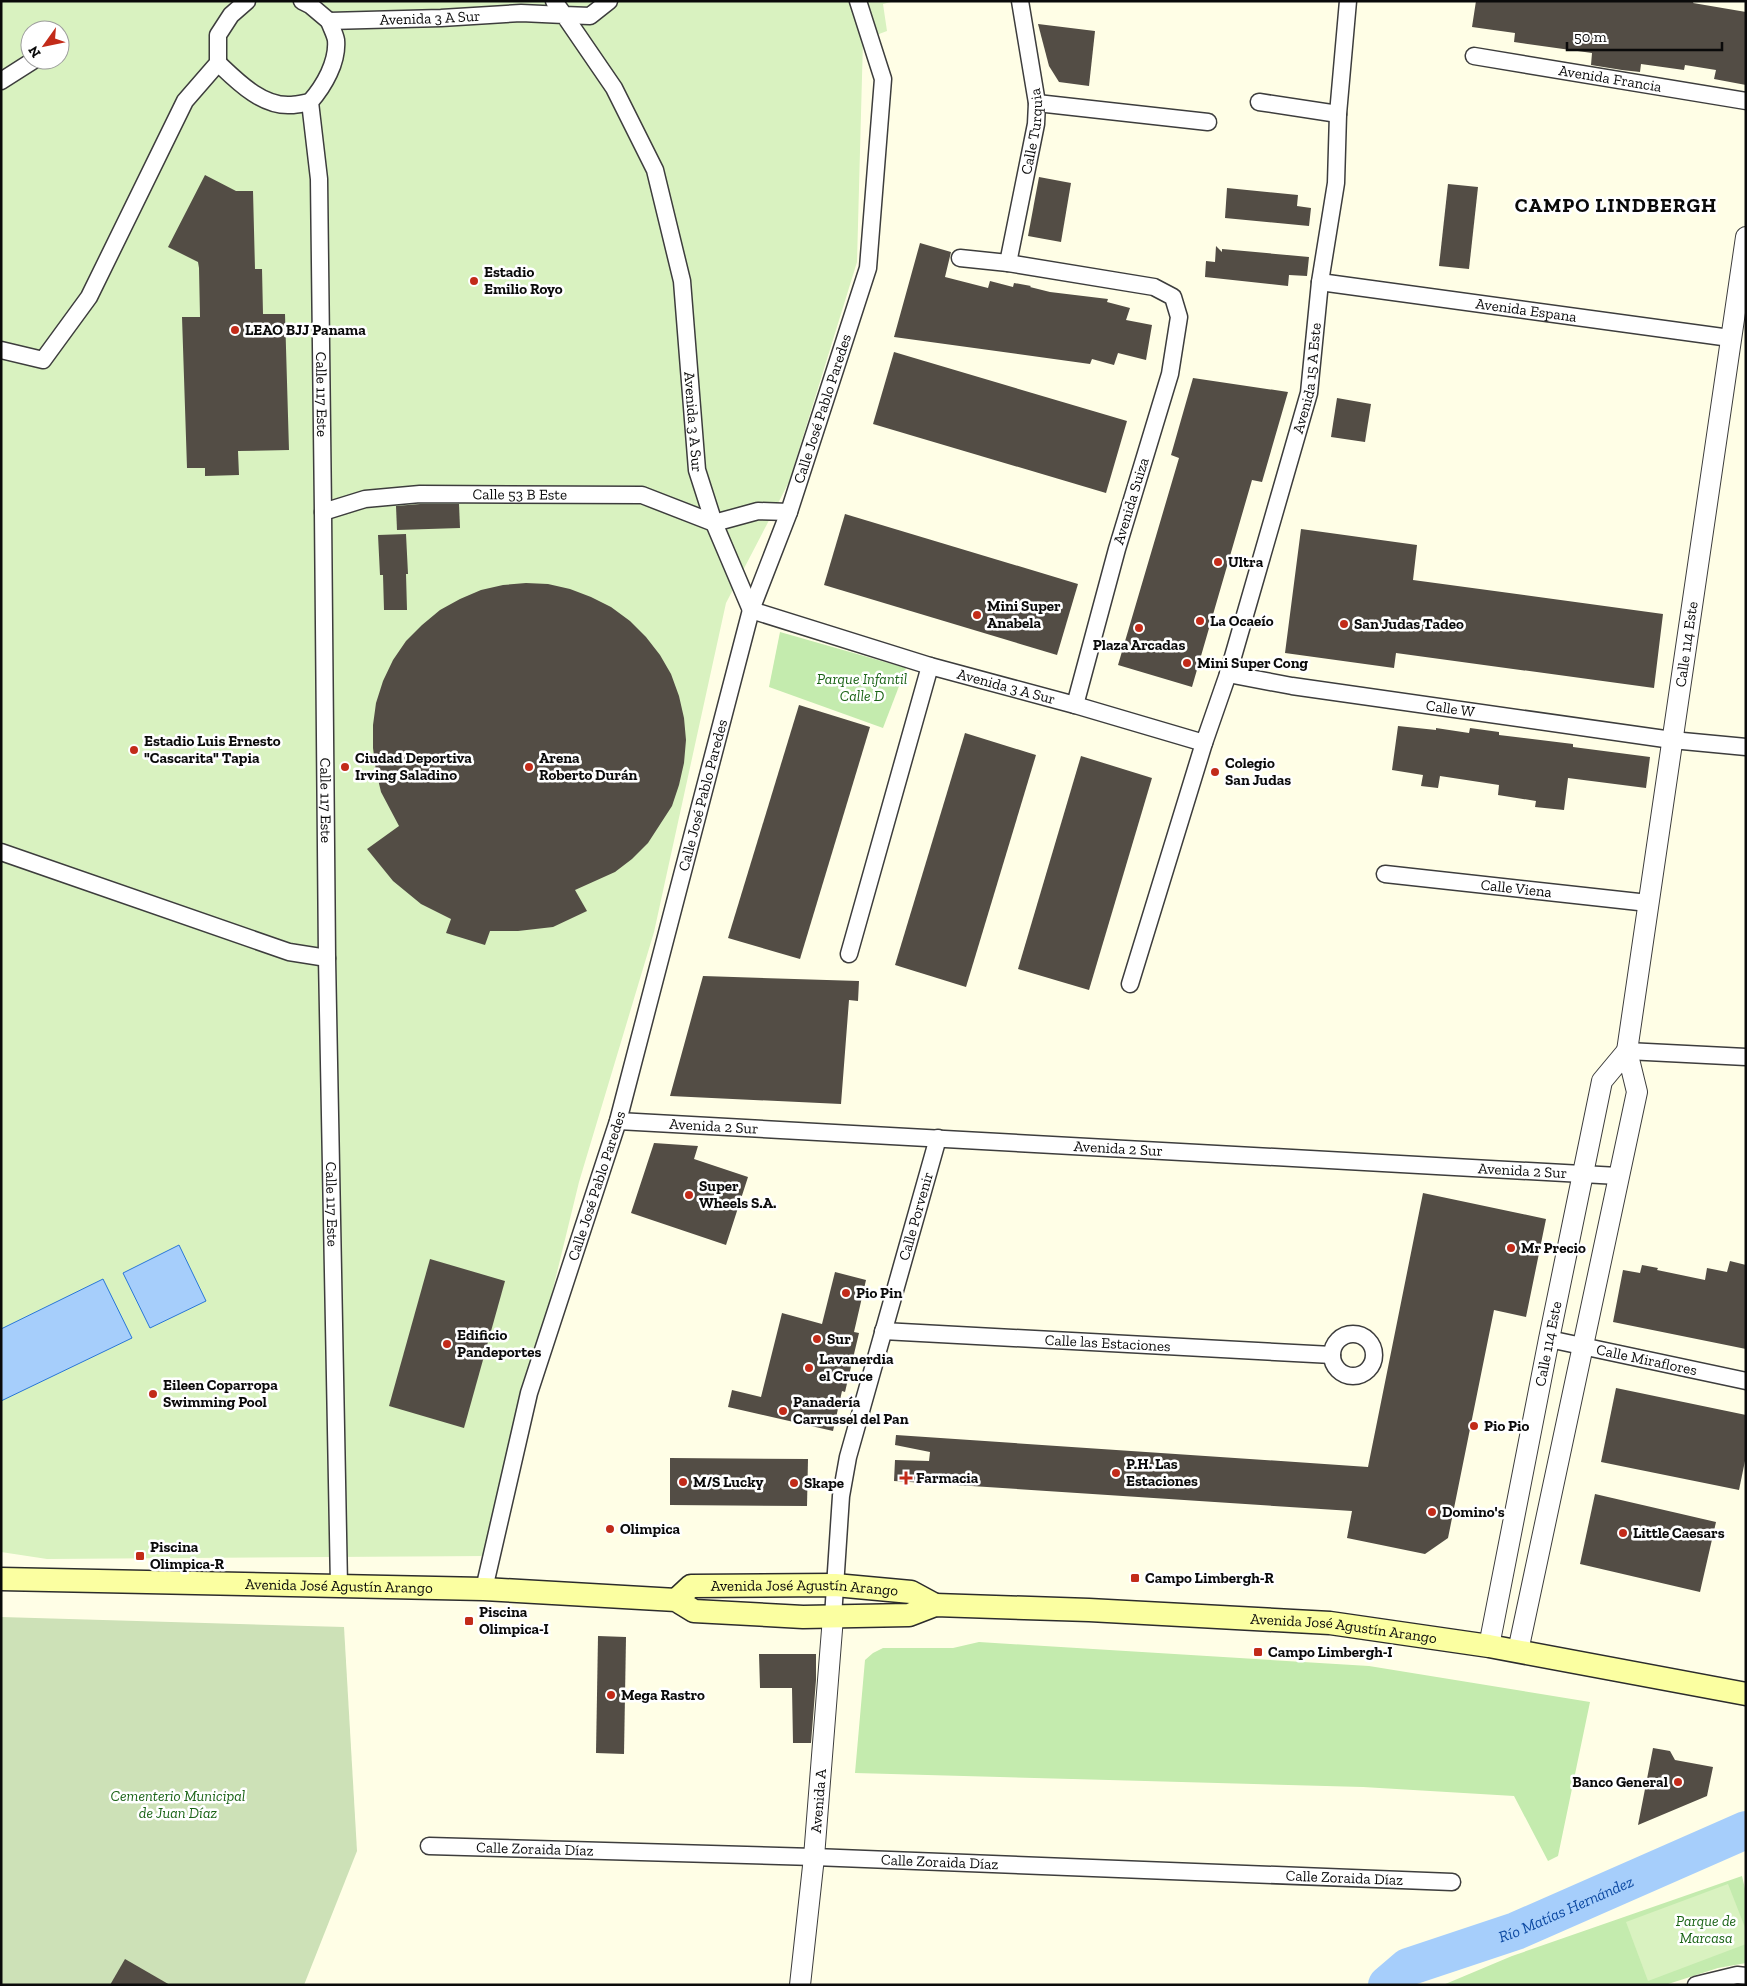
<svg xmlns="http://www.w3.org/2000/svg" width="1747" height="1986" viewBox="0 0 1747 1986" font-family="'Zilla Slab',serif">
  <rect width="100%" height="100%" fill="#fffee6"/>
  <!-- green -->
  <g fill="#c4ebae">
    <path d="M780,632L906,668L883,728L769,687Z"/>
    <path d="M979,1642L1369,1666L1590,1702L1558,1856L1548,1861L1514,1796L1363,1787L855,1773L865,1660L873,1653L883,1648H953Z"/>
    <path d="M1742,1876L1746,1893V1963L1718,1968L1665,1985H1443L1512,1956Z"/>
  </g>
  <!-- cemetery -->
  <path fill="#cde1b7" d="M1,1617L344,1627L357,1851L304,1985H1Z"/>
  <!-- pitch -->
  <g fill="#d9f2c0" fill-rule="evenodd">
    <path d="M1,1H895L883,4L887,31L863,40L857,262L789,482L726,603L654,932L579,1182L488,1556L47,1559L1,1552ZM30,30H60V60H30Z"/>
    <path d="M1728,1884L1746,1930V1944L1648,1981L1626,1922Z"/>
  </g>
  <!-- water -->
  <g fill="#a6cefb" stroke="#2876d7">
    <path d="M179,1245L206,1301L150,1328L123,1273Z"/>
    <path d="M103,1279L132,1338L1,1401V1329Z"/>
  </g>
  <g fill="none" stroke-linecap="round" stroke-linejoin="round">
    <!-- river -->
    <path stroke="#a6cefb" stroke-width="38" id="s1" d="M1387,1985L1408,1967L1516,1931L1746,1830"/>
  </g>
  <!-- building -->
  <g fill="#534d45">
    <path d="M1476,1H1694L1693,3L1746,12V85L1714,79L1716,70L1685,65L1684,70L1641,64L1640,72L1622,70L1591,65L1592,53L1514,42L1515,33L1472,27Z"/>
    <path d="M1038,24L1095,31L1089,86L1059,82L1049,66Z"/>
    <path d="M205,175L236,191H253L255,269H262L263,314H285L289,450L238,451L239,475L205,476V468H187L182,317H200L199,268L198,262L168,247Z"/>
    <path d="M1039,177L1071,183L1061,242L1028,236Z"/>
    <path d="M1448,184L1478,187L1469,269L1439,266Z"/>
    <path d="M1227,188L1298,195L1297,206L1311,208L1309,226L1225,218Z"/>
    <path d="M920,243L951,252L945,277L988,288L990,281L1013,287L1014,283L1031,286L1030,287L1050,292L1108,299L1107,302L1130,308L1126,320L1152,325L1146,360L1118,353L1114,365L1092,359L1090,364L894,337Z"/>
    <path d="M1216,246L1222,252V249L1309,257L1307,276L1289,275L1288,286L1205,277L1206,261L1215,262Z"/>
    <path d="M894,352L1127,421L1106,493L873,424Z"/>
    <path d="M1193,378L1288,392L1262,482L1252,480L1192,687L1118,665L1179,458L1171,455Z"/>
    <path d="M1337,398L1371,404L1365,442L1331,437Z"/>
    <path d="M420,504H459L460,528L397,530L396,506Z"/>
    <path d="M845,514L1078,584L1057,655L824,585Z"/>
    <path d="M1301,529L1417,545L1413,580L1663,614L1654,688L1396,653L1394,668L1285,653Z"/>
    <path d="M406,534L408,574H406L407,610H384L383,575H380L378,535Z"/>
    <path d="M526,583L548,584L570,589L591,597L611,607L630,621L646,637L660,655L671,674L679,696L684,718L686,740L684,763L679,785L672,806L648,843L632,859L615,872L575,890L587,911L553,927L518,931H490L485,945L446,933L451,919L421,904L393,881L367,849L399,826L381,792L376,771L373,748V725L376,703L383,681L393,660L406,641L422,625L440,610L460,599L481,590L503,585Z"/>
    <path d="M799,705L870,727L800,959L728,938Z"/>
    <path d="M1398,726L1436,730V728L1469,733L1470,728L1499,732V735L1573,744V747L1650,757L1646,788L1568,778L1564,810L1535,807L1536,801L1498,795L1499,785L1440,776L1438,788L1421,786L1423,775L1392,770Z"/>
    <path d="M965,733L1036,755L966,987L895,965Z"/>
    <path d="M1081,756L1152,778L1089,990L1018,969Z"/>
    <path d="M703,976L859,981L858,1001L849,1000L841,1104L670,1096Z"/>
    <path d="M654,1143L698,1146L694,1159L748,1177L726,1245L631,1213Z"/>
    <path d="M1423,1193L1546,1219L1526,1317L1494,1310L1448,1538L1425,1554L1347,1538L1352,1511L894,1481L895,1460L929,1461L930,1452L895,1445L896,1435L1368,1467Z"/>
    <path d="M430,1259L505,1281L464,1428L389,1406Z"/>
    <path d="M1730,1261L1746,1265V1349L1613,1322L1623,1270L1640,1273L1642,1265L1658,1268L1657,1270L1705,1280L1707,1268L1727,1272Z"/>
    <path d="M835,1272L866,1280L854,1332L859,1333L845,1392L842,1391L833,1431L728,1407L732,1390L761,1397L782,1313L822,1324Z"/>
    <path d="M1616,1388L1746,1415V1456L1739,1490L1601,1462Z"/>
    <path d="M670,1458L808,1459L807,1506L670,1505Z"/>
    <path d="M1595,1494L1716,1522L1700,1592L1580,1564Z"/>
    <path d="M598,1636L626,1637L624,1754L596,1753Z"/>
    <path d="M759,1654H816V1680L811,1743H793L792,1688H760Z"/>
    <path d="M1653,1748L1670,1751L1675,1760L1713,1767L1707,1796L1638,1825Z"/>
    <path d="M125,1959L170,1985H110Z"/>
  </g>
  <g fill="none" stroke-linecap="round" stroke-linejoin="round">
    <!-- minor casing -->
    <g stroke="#3d3d3d" stroke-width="19">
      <g id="minor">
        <path d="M302,1L310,5L329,21"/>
        <path d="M554,1L564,15L590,16L609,1"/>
        <path id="s2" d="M329,21C331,27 335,34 336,40C338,62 324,86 310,102L319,179L323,512L327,958L339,1586"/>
        <path id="s3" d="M329,21L441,18L521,13L564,15L614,88L655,170L682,281L697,470L714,523L751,610L930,666L1075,705L1204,743"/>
        <path id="s4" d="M1474,56L1746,101"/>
        <path d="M218,63C237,81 262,107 291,105C297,105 304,103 310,102"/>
        <path d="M1,81L34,60"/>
        <path d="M1259,102L1338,114"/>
        <path d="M1037,103L1208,122"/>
        <path d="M960,258L1008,263L1154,287L1173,297L1179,317L1170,374L1117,549L1075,705"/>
        <path id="s5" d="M1008,263L1036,124L1037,103L1020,1"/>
        <path id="s6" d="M1320,282L1730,338"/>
        <path d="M1,350L43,360L89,297L185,101L218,63V35L231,15L247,1"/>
        <path id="s7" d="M323,512L365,499L420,494L642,495L714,523L758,511L789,512"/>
        <path id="s8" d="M1228,674L1292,686L1672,740L1746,747"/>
        <path d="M1,852L289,952L327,958"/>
        <path id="s9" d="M1385,874L1648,903"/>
        <path d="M849,954L930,666"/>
        <path id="s10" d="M1130,984L1204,743L1228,674L1309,393L1320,282L1336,183L1338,114L1348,1"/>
        <path d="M1627,1051L1746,1057"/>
        <path id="s11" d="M618,1121L1618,1176"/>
        <path id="s12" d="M883,1331L1332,1355"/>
        <circle cx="1353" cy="1355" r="21"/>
        <path id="s13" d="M1549,1339L1746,1381"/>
        <path id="s14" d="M484,1589L529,1393L618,1121L751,610L789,512L868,268L883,79L858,1"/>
        <path id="s15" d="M833,1617L841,1496L848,1457L938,1138"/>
        <path id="s16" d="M429,1846L814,1857L1452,1882"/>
        <path d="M1696,1985L1737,1975L1746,1976"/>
      </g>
    </g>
    <!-- tertiary casing -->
    <g stroke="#3d3d3d" stroke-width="22">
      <g id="tertiary">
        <path id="s17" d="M1627,1051L1746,237"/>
        <path id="s18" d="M1489,1646L1549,1339L1602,1081L1627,1051L1637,1092L1518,1651"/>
        <path id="s19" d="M800,1985L814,1857L833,1617"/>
      </g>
    </g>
    <!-- secondary casing -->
    <g stroke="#2c2c2c" stroke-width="25">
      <g id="secondary">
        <path id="s20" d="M1,1579L484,1589L676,1600L694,1611L803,1617L909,1615L935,1605L1089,1610L1330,1623L1489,1646L1746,1694"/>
        <path id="s21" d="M676,1600L691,1586L835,1585L911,1592L935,1605"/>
      </g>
    </g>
    <!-- minor -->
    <use href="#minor" stroke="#fff" stroke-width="16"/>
    <!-- tertiary -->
    <use href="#tertiary" stroke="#fff" stroke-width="20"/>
    <!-- secondary -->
    <use href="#secondary" stroke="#fbffa1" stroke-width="22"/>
  </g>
  <!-- markers -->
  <g fill="#c22b19" stroke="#fff" stroke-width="2">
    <circle cx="474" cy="281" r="5"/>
    <circle cx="235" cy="330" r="5"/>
    <circle cx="1218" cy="562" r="5"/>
    <circle cx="977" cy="615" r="5"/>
    <circle cx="1200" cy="621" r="5"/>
    <circle cx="1344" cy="624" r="5"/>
    <circle cx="1139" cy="628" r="5"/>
    <circle cx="1187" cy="663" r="5"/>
    <circle cx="134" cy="750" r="5"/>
    <circle cx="345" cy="767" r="5"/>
    <circle cx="529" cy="767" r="5"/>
    <circle cx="1215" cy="772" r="5"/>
    <circle cx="689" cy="1195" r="5"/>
    <circle cx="1511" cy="1248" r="5"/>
    <circle cx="846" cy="1293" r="5"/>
    <circle cx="817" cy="1339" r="5"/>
    <circle cx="447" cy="1344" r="5"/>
    <circle cx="809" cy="1368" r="5"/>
    <circle cx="153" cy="1394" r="5"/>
    <circle cx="783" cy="1411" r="5"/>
    <circle cx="1474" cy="1426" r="5"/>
    <circle cx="1116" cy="1473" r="5"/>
    <path d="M903.5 1470.5h5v5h5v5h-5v5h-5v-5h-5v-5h5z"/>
    <circle cx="683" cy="1482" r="5"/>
    <circle cx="794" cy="1483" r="5"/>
    <circle cx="1432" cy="1512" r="5"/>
    <circle cx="610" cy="1529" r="5"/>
    <circle cx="1623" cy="1533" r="5"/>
    <rect x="135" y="1551" width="10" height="10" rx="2.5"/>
    <rect x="1130" y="1573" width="10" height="10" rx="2.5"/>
    <rect x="464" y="1616" width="10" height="10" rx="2.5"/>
    <rect x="1253" y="1647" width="10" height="10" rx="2.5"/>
    <circle cx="611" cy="1695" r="5"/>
    <circle cx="1678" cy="1782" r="5"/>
  </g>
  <g text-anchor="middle" stroke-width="5" stroke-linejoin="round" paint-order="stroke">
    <!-- street labels -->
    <g font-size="15" fill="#0a0a0a" stroke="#fff">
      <text dy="5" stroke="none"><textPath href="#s3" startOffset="101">Avenida 3 A Sur</textPath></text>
      <text dy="5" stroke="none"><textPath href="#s4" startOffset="138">Avenida Francia</textPath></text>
      <text dy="5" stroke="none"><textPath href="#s5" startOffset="134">Calle Turquia</textPath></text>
      <text dy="5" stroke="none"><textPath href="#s6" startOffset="208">Avenida Espana</textPath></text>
      <text dy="5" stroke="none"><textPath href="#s10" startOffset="632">Avenida 15 A Este</textPath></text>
      <text dy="5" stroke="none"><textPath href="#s2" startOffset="382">Calle 117 Este</textPath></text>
      <text dy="5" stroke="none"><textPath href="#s14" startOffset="1229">Calle José Pablo Paredes</textPath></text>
      <text dy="5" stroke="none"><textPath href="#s3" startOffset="671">Avenida 3 A Sur</textPath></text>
      <text dy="5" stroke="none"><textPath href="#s7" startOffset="199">Calle 53 B Este</textPath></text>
      <text transform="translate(1131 501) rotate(-73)" y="5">Avenida Suiza</text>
      <text dy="5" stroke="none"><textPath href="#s17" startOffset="411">Calle 114 Este</textPath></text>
      <text dy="5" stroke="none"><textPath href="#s3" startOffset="1136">Avenida 3 A Sur</textPath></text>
      <text dy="5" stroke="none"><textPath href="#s8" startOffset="225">Calle W</textPath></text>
      <text dy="5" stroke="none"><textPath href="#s14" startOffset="824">Calle José Pablo Paredes</textPath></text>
      <text dy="5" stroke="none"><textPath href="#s2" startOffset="788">Calle 117 Este</textPath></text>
      <text dy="5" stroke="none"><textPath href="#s9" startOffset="132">Calle Viena</textPath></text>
      <text dy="5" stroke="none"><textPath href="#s11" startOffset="96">Avenida 2 Sur</textPath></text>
      <text dy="5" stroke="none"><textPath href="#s11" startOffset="501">Avenida 2 Sur</textPath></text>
      <text dy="5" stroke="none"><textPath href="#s11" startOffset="906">Avenida 2 Sur</textPath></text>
      <text dy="5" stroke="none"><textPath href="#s14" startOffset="419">Calle José Pablo Paredes</textPath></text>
      <text dy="5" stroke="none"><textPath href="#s2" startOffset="1192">Calle 117 Este</textPath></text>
      <text dy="5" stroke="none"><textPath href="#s15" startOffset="411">Calle Porvenir</textPath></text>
      <text dy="5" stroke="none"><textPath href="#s12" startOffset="225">Calle las Estaciones</textPath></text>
      <text dy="5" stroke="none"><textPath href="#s18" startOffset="308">Calle 114 Este</textPath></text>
      <text dy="5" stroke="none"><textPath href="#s13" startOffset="100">Calle Miraflores</textPath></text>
      <text dy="5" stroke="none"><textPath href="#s20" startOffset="338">Avenida José Agustín Arango</textPath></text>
      <text dy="5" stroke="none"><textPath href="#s21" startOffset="134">Avenida José Agustín Arango</textPath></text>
      <text dy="5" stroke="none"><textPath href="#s20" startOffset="1349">Avenida José Agustín Arango</textPath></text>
      <text dy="5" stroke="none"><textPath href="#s19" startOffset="185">Avenida A</textPath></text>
      <text dy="5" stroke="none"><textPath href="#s16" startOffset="106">Calle Zoraida Díaz</textPath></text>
      <text dy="5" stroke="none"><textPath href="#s16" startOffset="511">Calle Zoraida Díaz</textPath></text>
      <text dy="5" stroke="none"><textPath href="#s16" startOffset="916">Calle Zoraida Díaz</textPath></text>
    </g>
    <!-- poi labels -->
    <g font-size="15" font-weight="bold" fill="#0a0a0a" stroke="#fff" text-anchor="start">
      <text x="484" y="277">Estadio<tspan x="484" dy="17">Emilio Royo</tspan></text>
      <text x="245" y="335">LEAO BJJ Panama</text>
      <text x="1228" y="567">Ultra</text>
      <text x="987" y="611">Mini Super<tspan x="987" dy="17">Anabela</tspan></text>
      <text x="1210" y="626">La Ocaeío</text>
      <text x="1354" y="629">San Judas Tadeo</text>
      <text x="1139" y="650" text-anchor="middle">Plaza Arcadas</text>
      <text x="1197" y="668">Mini Super Cong</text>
      <text x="144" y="746">Estadio Luis Ernesto<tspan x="144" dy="17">"Cascarita" Tapia</tspan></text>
      <text x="355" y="763">Ciudad Deportiva<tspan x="355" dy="17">Irving Saladino</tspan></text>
      <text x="539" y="763">Arena<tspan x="539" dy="17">Roberto Durán</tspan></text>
      <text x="1225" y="768">Colegio<tspan x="1225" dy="17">San Judas</tspan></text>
      <text x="699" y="1191">Super<tspan x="699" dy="17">Wheels S.A.</tspan></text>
      <text x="1521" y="1253">Mr Precio</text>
      <text x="856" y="1298">Pio Pin</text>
      <text x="457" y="1340">Edificio<tspan x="457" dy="17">Pandeportes</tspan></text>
      <text x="827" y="1344">Sur</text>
      <text x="819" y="1364">Lavanerdia<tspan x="819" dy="17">el Cruce</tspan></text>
      <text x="163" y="1390">Eileen Coparropa<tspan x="163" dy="17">Swimming Pool</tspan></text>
      <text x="793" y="1407">Panadería<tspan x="793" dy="17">Carrussel del Pan</tspan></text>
      <text x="1484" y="1431">Pio Pio</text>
      <text x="1126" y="1469">P.H. Las<tspan x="1126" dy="17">Estaciones</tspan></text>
      <text x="916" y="1483">Farmacia</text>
      <text x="693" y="1487">M/S Lucky</text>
      <text x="804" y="1488">Skape</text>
      <text x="1442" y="1517">Domino's</text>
      <text x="620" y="1534">Olimpica</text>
      <text x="1633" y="1538">Little Caesars</text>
      <text x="150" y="1552">Piscina<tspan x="150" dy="17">Olimpica-R</tspan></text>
      <text x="1145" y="1583">Campo Limbergh-R</text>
      <text x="479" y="1617">Piscina<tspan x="479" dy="17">Olimpica-I</tspan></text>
      <text x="1268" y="1657">Campo Limbergh-I</text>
      <text x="621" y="1700">Mega Rastro</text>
      <text x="1668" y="1787" text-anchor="end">Banco General</text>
    </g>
    <!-- park labels -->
    <g font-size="15" font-style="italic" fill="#1b6417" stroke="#fff">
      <text x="862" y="684">Parque Infantil<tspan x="862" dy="17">Calle D</tspan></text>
      <text x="178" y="1801">Cementerio Municipal<tspan x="178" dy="17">de Juan Díaz</tspan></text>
      <text x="1706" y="1926">Parque de<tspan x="1706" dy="17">Marcasa</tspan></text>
    </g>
    <!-- water labels -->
    <g font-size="16" font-style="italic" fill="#0c49a2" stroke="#fff">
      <text dy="6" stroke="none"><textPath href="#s1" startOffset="196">Río Matías Hernández</textPath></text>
    </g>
    <!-- district labels -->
    <g font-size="20" font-weight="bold" letter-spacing="1" fill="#0a0a0a" stroke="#fff">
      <text x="1616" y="212">CAMPO LINDBERGH</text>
    </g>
  </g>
  <!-- border -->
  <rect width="1747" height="1986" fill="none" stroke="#0a0a0a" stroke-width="5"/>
  <!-- north arrow -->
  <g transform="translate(45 45) rotate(237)"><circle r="24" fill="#ffffff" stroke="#9d9d9d"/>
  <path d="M0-4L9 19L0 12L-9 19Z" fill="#c22b19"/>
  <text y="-8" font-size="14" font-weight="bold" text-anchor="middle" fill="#0a0a0a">N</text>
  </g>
  <!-- scale -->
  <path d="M1567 42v8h155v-8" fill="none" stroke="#0a0a0a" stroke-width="2.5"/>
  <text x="1574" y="42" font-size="15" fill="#0a0a0a" stroke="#ffffff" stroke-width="4" paint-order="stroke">50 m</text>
</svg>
